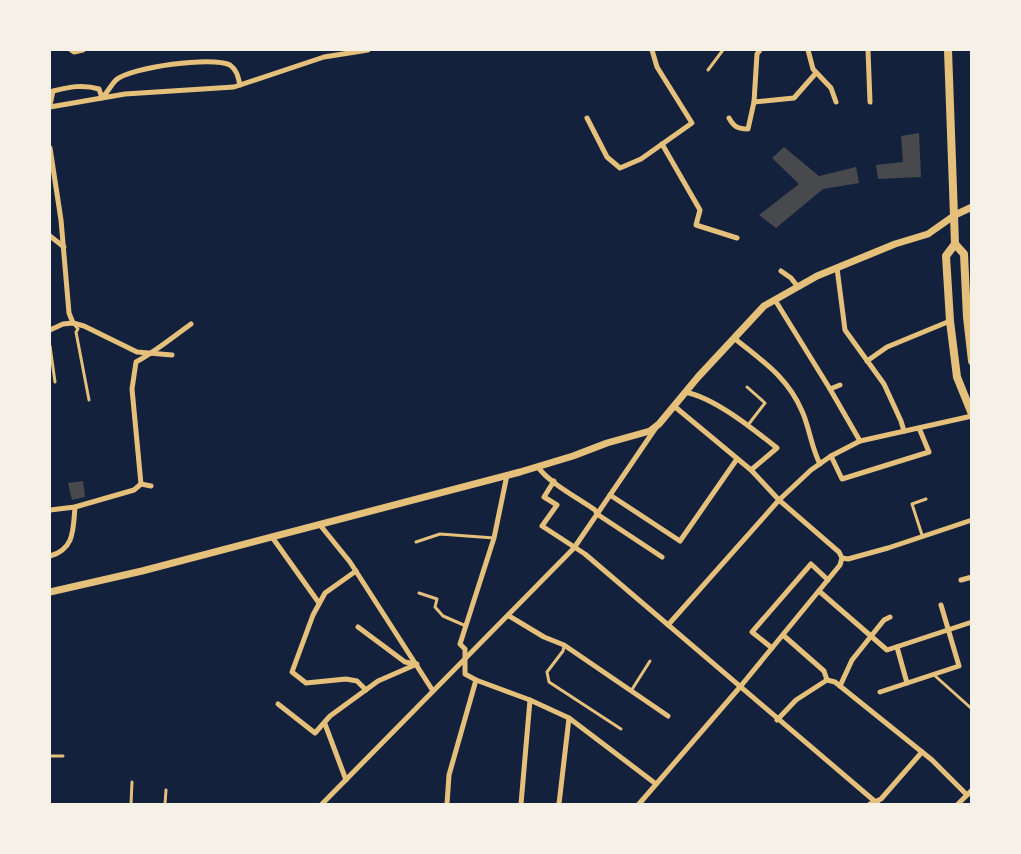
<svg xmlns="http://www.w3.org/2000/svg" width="1021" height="854" viewBox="0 0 1021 854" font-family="Arial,sans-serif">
  <rect width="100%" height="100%" fill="#14213d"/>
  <!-- building -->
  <g fill="#48494c">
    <path d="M919,133L921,177L878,179L876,165L903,162L901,136Z"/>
    <path d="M784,147L819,176L856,167L859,183L823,189L776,228L759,215L799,184L772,158Z"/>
    <path d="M83,481L85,497L72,500L68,483Z"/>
  </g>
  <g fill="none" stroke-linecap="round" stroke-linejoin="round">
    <!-- service -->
    <g stroke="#e5c07b" stroke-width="3">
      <path d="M708,70L723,50"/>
      <path d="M74,324L78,329L76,332L89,400"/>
      <path d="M50,346L55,382"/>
      <path d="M747,387L765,403L748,425"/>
      <path d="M922,535L912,504L926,499"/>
      <path d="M416,542L440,534L494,538"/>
      <path d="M419,593L437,599L435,607L443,616L466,626"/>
      <path d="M564,646L563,651L547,672L549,682L621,729"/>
      <path d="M933,674L972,709"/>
      <path d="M631,691L650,661"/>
      <path d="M50,756H63"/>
      <path d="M131,804L132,782"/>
      <path d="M165,804L166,790"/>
    </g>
    <!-- minor -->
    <g stroke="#e5c07b" stroke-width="5">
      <path d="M71,50L74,52L83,50"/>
      <path d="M808,50L813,69L831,88L836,102"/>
      <path d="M868,50L870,102"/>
      <path d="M754,102L794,98L816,73"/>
      <path d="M50,105L53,91C69,87 83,84 99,89L102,98C107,93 111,85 116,80C131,67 213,56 230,65C237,70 238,77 240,85"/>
      <path d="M50,107L125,94L234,87L324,57L368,50"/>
      <path d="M587,118L607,157L620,168L641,159L692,123L657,67L652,50"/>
      <path d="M729,118C734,127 738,129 748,129L754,102L757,54L760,50"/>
      <path d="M662,144L700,210L696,225L737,238"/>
      <path d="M50,148L61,220L69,313L73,323"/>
      <path d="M50,236L64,247"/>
      <path d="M837,268L845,330L884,384L901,421L904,431"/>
      <path d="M781,271L791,278L798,287"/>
      <path d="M775,300L830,389L840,385"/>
      <path d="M50,330L63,324L73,323L84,326L137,352L172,355"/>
      <path d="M734,338C762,361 787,376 802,411C810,429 811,447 820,464"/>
      <path d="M867,361L887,347L950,321"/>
      <path d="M830,389L860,441"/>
      <path d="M685,392C715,398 753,429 777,448L751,470"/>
      <path d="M831,456L842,479L929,452L919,428"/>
      <path d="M538,467C548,482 578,498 595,510L597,514L662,557"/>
      <path d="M554,481L544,497L557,505L542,526L585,554L878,804"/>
      <path d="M151,486L141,484L132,389L136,362C155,352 173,337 191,324"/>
      <path d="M610,495L680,541L737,459"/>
      <path d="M50,510L75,507L134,490L141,484"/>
      <path d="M320,525L350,562L433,691"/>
      <path d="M272,537L319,603"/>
      <path d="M50,556C75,549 73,529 75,507"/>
      <path d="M842,558L848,559L888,548L972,520"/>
      <path d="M356,571L325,593L313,615L292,672L306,683L346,679L357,681L366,690"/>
      <path d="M961,580L972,577"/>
      <path d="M819,591L887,650L972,622"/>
      <path d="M509,616L544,637L564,645L668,716"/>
      <path d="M668,625L779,500L811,470L831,456L860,441L972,416"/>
      <path d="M783,635L824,671L827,680"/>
      <path d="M897,647L907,683"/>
      <path d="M772,648L752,632L811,564L828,580"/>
      <path d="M476,680L530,700L569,718L656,784"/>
      <path d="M840,686L852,660L884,620L890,617"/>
      <path d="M880,692L959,666L941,605"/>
      <path d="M278,704L315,733L330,716L378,681L417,664L405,662L358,627"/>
      <path d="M777,720L796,700L827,680L835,682L932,760L967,795"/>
      <path d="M325,724L346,780"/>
      <path d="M322,804L574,548L655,429"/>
      <path d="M447,804L449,775L476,680L465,674V649L460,644L494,538L507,475"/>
      <path d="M521,804L530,700"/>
      <path d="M559,804L569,718"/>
      <path d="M639,804L740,687L840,565L842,558L839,552L779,500L751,470L674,406"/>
      <path d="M870,804L881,799L922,752"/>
      <path d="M958,804L972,790"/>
    </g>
    <!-- tertiary -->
    <path stroke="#e5c07b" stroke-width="7" d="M50,592L142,571L520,472L573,456L607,443L650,431L659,424L698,377L764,306L817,276L895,244L928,234L955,215L972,207"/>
    <!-- primary -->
    <g stroke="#e5c07b" stroke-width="8">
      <path d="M948,50L955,244L964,254L967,317L972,361"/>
      <path d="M955,244L946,256L950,321L957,377L972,414"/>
    </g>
  </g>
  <!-- border -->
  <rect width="1021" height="854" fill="none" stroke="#f6f1e7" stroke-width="102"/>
</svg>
